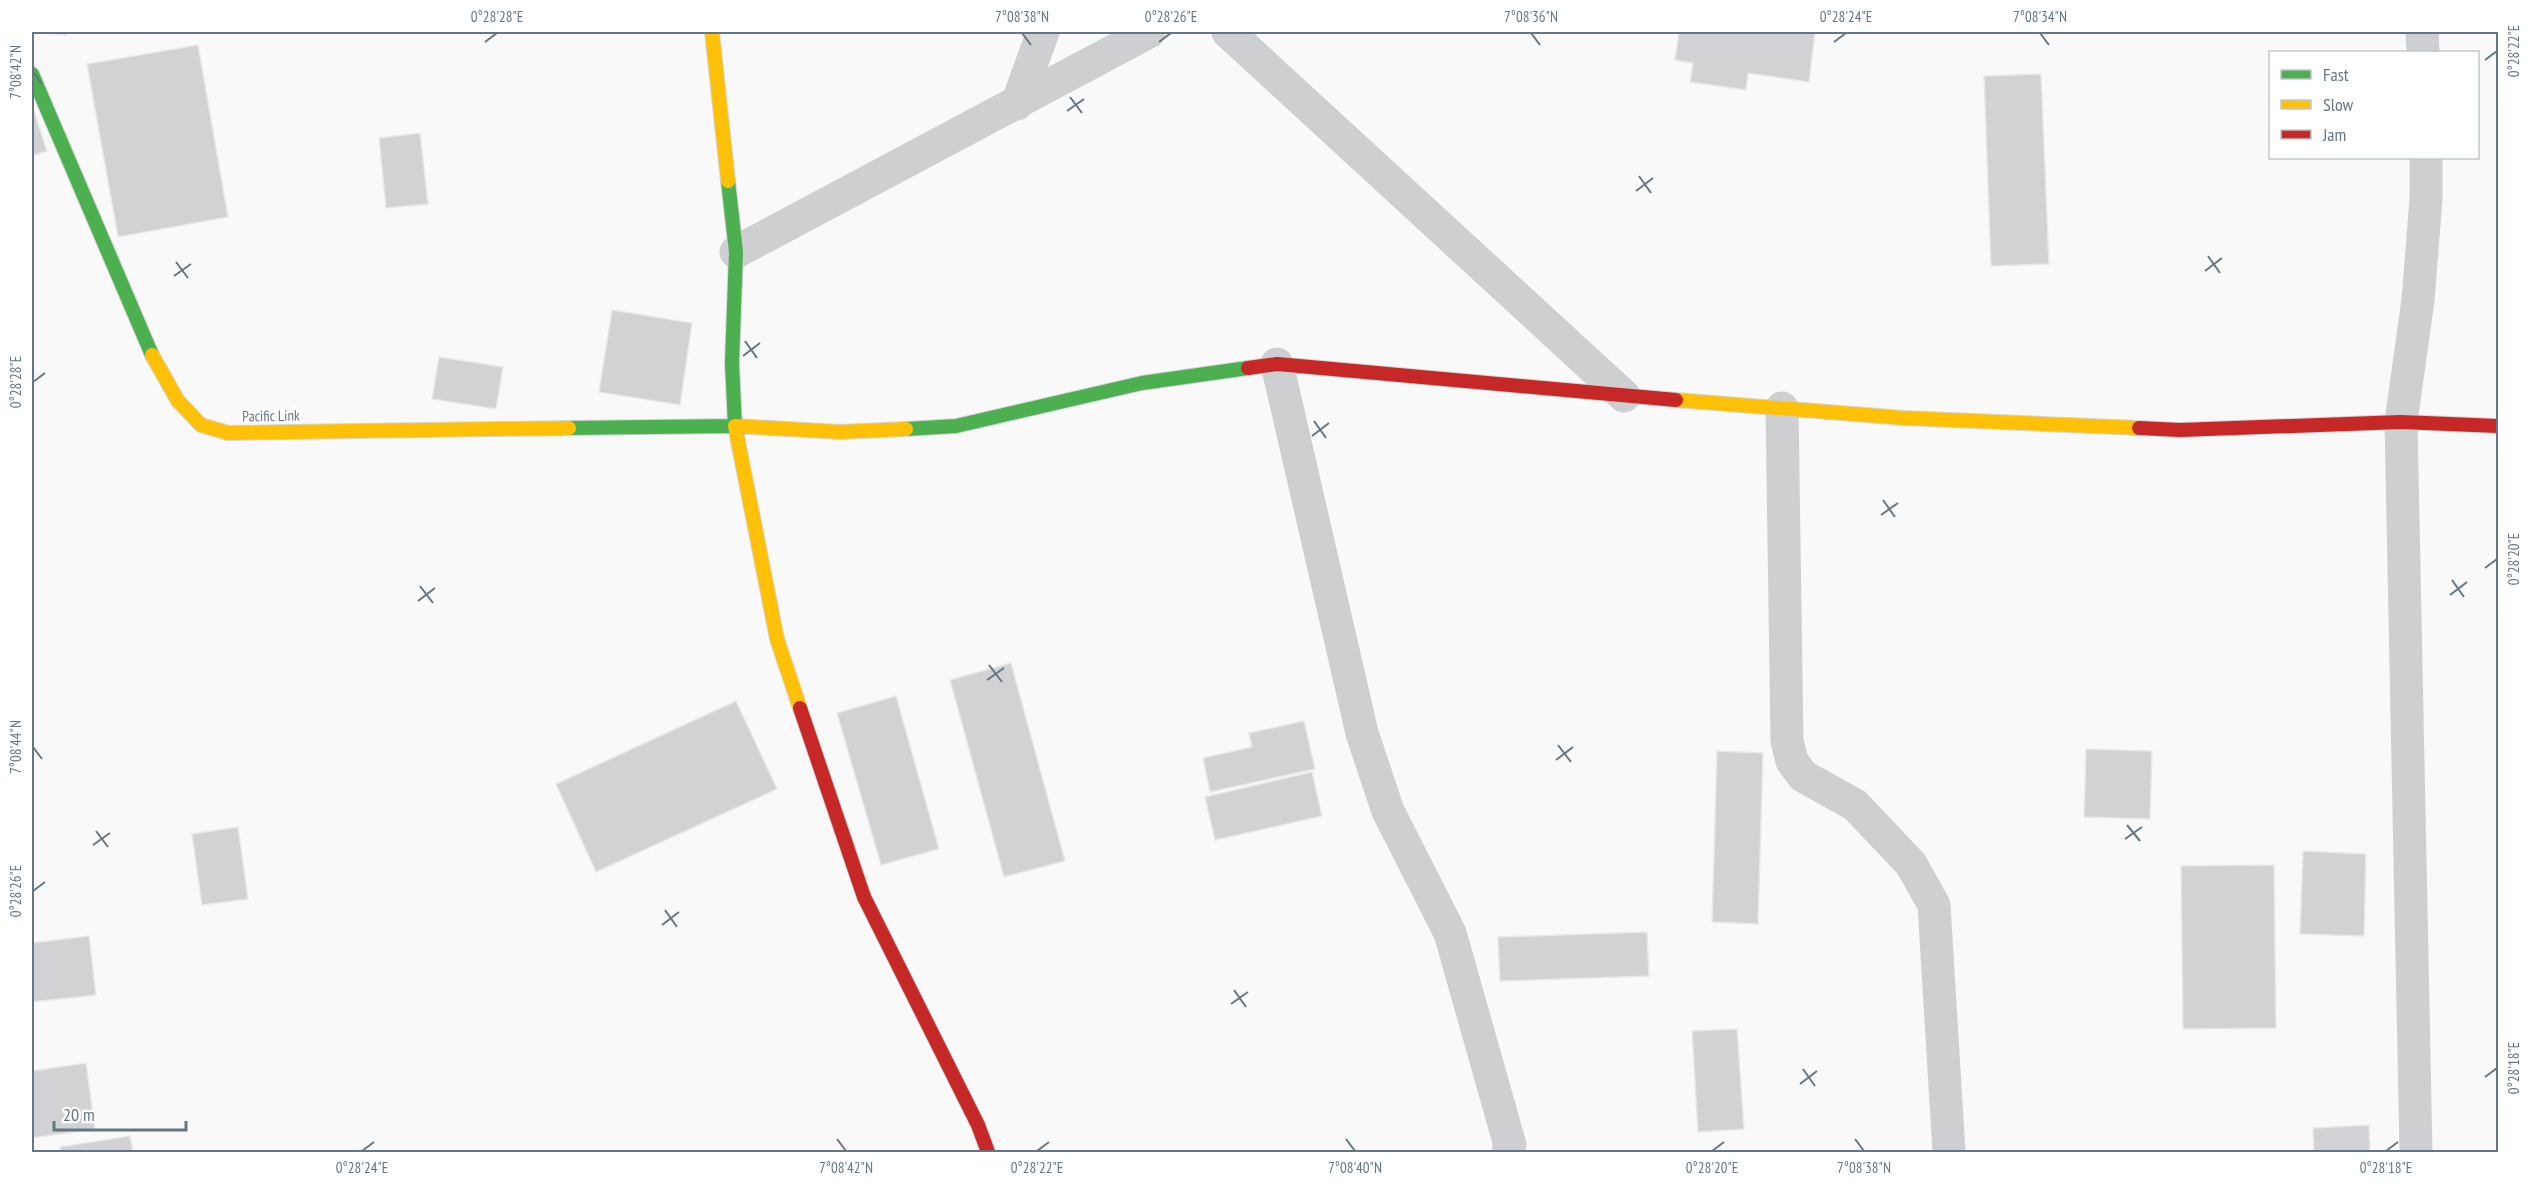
<svg xmlns="http://www.w3.org/2000/svg" width="2530" height="1184" viewBox="0 0 2530 1184" font-family="'PT Sans Narrow',sans-serif">
  <rect width="100%" height="100%" fill="#f9f9f9"/>
  <!-- building -->
  <g fill="#d0d2d3" stroke="#e8e8e8" stroke-width="1.5">
    <path d="M32,32H66V35Z"/>
    <path d="M1679,32H1815L1809,82L1748,73L1746,90L1690,82L1693,63L1675,60Z"/>
    <path d="M198,45L228,217L118,237L87,64Z"/>
    <path d="M2041,74L2049,264L1991,266L1984,76Z"/>
    <path d="M32,105L47,151L32,156Z"/>
    <path d="M420,133L428,204L386,208L379,138Z"/>
    <path d="M612,310L692,323L680,405L599,392Z"/>
    <path d="M439,357L503,367L496,409L432,399Z"/>
    <path d="M1011,663L1065,861L1004,877L950,680Z"/>
    <path d="M896,696L939,849L881,865L837,713Z"/>
    <path d="M736,701L777,789L596,872L556,784Z"/>
    <path d="M1304,721L1315,769L1210,792L1203,758L1252,747L1249,733Z"/>
    <path d="M2086,749L2152,751L2150,819L2084,817Z"/>
    <path d="M1717,751L1763,753L1758,924L1712,922Z"/>
    <path d="M1312,772L1322,816L1215,840L1205,797Z"/>
    <path d="M238,827L248,899L202,905L192,834Z"/>
    <path d="M2303,851L2366,854L2364,936L2300,934Z"/>
    <path d="M2274,865L2276,1028L2183,1029L2181,866Z"/>
    <path d="M1647,932L1649,976L1500,981L1498,937Z"/>
    <path d="M89,936L96,995L32,1002V943Z"/>
    <path d="M1737,1029L1744,1129L1698,1132L1692,1031Z"/>
    <path d="M86,1063L95,1129L32,1138V1071Z"/>
    <path d="M2369,1125L2370,1152H2314L2313,1128Z"/>
    <path d="M130,1136L133,1152H61L60,1147Z"/>
  </g>
  <g fill="none" stroke-linecap="round" stroke-linejoin="round">
    <!-- fast casing -->
    <g stroke="#d5d6d7" stroke-width="16">
      <g id="fast">
        <path d="M32,74L152,355"/>
        <path d="M569,428L735,426L732,363L736,252L728,181"/>
        <path d="M906,429L956,426L1142,383L1248,368"/>
      </g>
    </g>
    <!-- slow casing -->
    <g stroke="#d5d6d7" stroke-width="16">
      <g id="slow">
        <path d="M712,32L728,181"/>
        <path d="M152,355L178,401L201,425L228,433L569,428"/>
        <path d="M1676,400L1903,418L2139,428"/>
        <path d="M800,708L777,639L735,426L840,432L906,429"/>
      </g>
    </g>
    <!-- jam casing -->
    <g stroke="#d5d6d7" stroke-width="16">
      <g id="jam">
        <path d="M1248,368L1277,364L1676,400"/>
        <path d="M2139,428L2180,430L2401,422L2498,426"/>
        <path d="M800,708L864,897L978,1125L988,1152"/>
      </g>
    </g>
    <!-- street -->
    <g stroke="#cecfd0" stroke-width="33">
      <path d="M1228,32L1624,396"/>
      <path d="M2422,32L2423,52"/>
      <path d="M1017,104L1043,32"/>
      <path d="M736,252L1149,32"/>
      <path d="M1277,364L1362,733L1388,811L1450,933L1510,1145L1508,1152"/>
      <path d="M1782,408L1787,741L1792,761L1803,776L1855,805L1911,864L1934,905L1949,1152"/>
      <path d="M2416,1152L2401,422L2418,300L2426,199V158"/>
    </g>
    <!-- fast -->
    <use href="#fast" stroke="#4caf50" stroke-width="14"/>
    <!-- slow -->
    <use href="#slow" stroke="#ffc107" stroke-width="14"/>
    <!-- jam -->
    <use href="#jam" stroke="#c62828" stroke-width="14"/>
  </g>
  <!-- ticks -->
  <path fill="none" stroke="#657683" stroke-width="2" d="M1022,33L1031,45M1531,33L1540,45M2040,33L2049,45M485,42L497,33M1159,42L1171,33M1834,42L1846,33M2485,60L2497,51M33,72L42,84M1070,97L1082,113M1067,111L1084,99M1639,176L1651,193M1636,191L1653,178M2208,256L2220,273M176,262L188,278M2205,271L2222,258M174,276L191,264M745,341L757,358M743,356L760,343M33,382L45,373M1314,421L1326,438M1312,436L1329,423M1883,500L1895,517M1881,515L1898,503M2485,568L2497,559M2452,580L2464,597M420,586L433,603M2450,595L2467,582M418,601L435,588M989,665L1002,682M987,680L1004,668M1558,745L1571,762M33,747L42,759M1556,760L1573,747M2127,825L2140,841M96,831L108,847M2125,839L2142,827M93,845L110,833M33,891L45,882M665,910L677,927M662,925L679,912M1234,990L1246,1007M1231,1004L1248,992M1803,1069L1815,1086M2485,1077L2497,1068M1800,1084L1817,1071M837,1139L846,1151M1346,1139L1355,1151M1855,1139L1864,1151M362,1151L374,1142M1037,1151L1049,1142M1712,1151L1724,1142M2386,1151L2398,1142"/>
  <g text-anchor="middle" stroke-width="6" stroke-linejoin="round" paint-order="stroke">
    <!-- street labels -->
    <g font-size="15" fill="#657683" stroke="#fff">
      <text transform="translate(271 416) rotate(-1)" y="5">Pacific Link</text>
    </g>
  </g>
  <!-- border -->
  <rect width="2530" height="1184" fill="none" stroke="#ffffff" stroke-width="66"/>
  <!-- legend -->
  <rect x="2269" y="51" width="210" height="108" fill="#ffffff" stroke="#c1c8cd" stroke-width="1.5"/>
  <rect x="2281" y="70" width="30" height="9" fill="#4caf50" stroke="#c1c8cd" stroke-width="1.5"/>
  <text x="2323" y="81" font-size="18" fill="#657683">Fast</text>
  <rect x="2281" y="100" width="30" height="9" fill="#ffc107" stroke="#c1c8cd" stroke-width="1.5"/>
  <text x="2323" y="111" font-size="18" fill="#657683">Slow</text>
  <rect x="2281" y="130" width="30" height="9" fill="#c62828" stroke="#c1c8cd" stroke-width="1.5"/>
  <text x="2323" y="141" font-size="18" fill="#657683">Jam</text>
  <!-- scale -->
  <path d="M54 1121v9h132v-9" fill="none" stroke="#657683" stroke-width="3"/>
  <text x="63" y="1121" font-size="18" fill="#657683" stroke="#ffffff" stroke-width="4.5" paint-order="stroke">20 m</text>
  <rect x="33" y="33" width="2464" height="1118" fill="none" stroke="#657683" stroke-width="2"/>
  <g font-size="15" text-anchor="middle" fill="#657683">
    <text x="497" y="22">0°28'28"E</text>
    <text x="1022" y="22">7°08'38"N</text>
    <text x="1171" y="22">0°28'26"E</text>
    <text x="1531" y="22">7°08'36"N</text>
    <text x="1846" y="22">0°28'24"E</text>
    <text x="2040" y="22">7°08'34"N</text>
    <text transform="translate(2514 51) rotate(-90)" y="5">0°28'22"E</text>
    <text transform="translate(16 72) rotate(-90)" y="5">7°08'42"N</text>
    <text transform="translate(16 382) rotate(-90)" y="5">0°28'28"E</text>
    <text transform="translate(2514 559) rotate(-90)" y="5">0°28'20"E</text>
    <text transform="translate(16 747) rotate(-90)" y="5">7°08'44"N</text>
    <text transform="translate(16 891) rotate(-90)" y="5">0°28'26"E</text>
    <text transform="translate(2514 1068) rotate(-90)" y="5">0°28'18"E</text>
    <text x="362" y="1173">0°28'24"E</text>
    <text x="846" y="1173">7°08'42"N</text>
    <text x="1037" y="1173">0°28'22"E</text>
    <text x="1355" y="1173">7°08'40"N</text>
    <text x="1712" y="1173">0°28'20"E</text>
    <text x="1864" y="1173">7°08'38"N</text>
    <text x="2386" y="1173">0°28'18"E</text>
  </g>
</svg>
